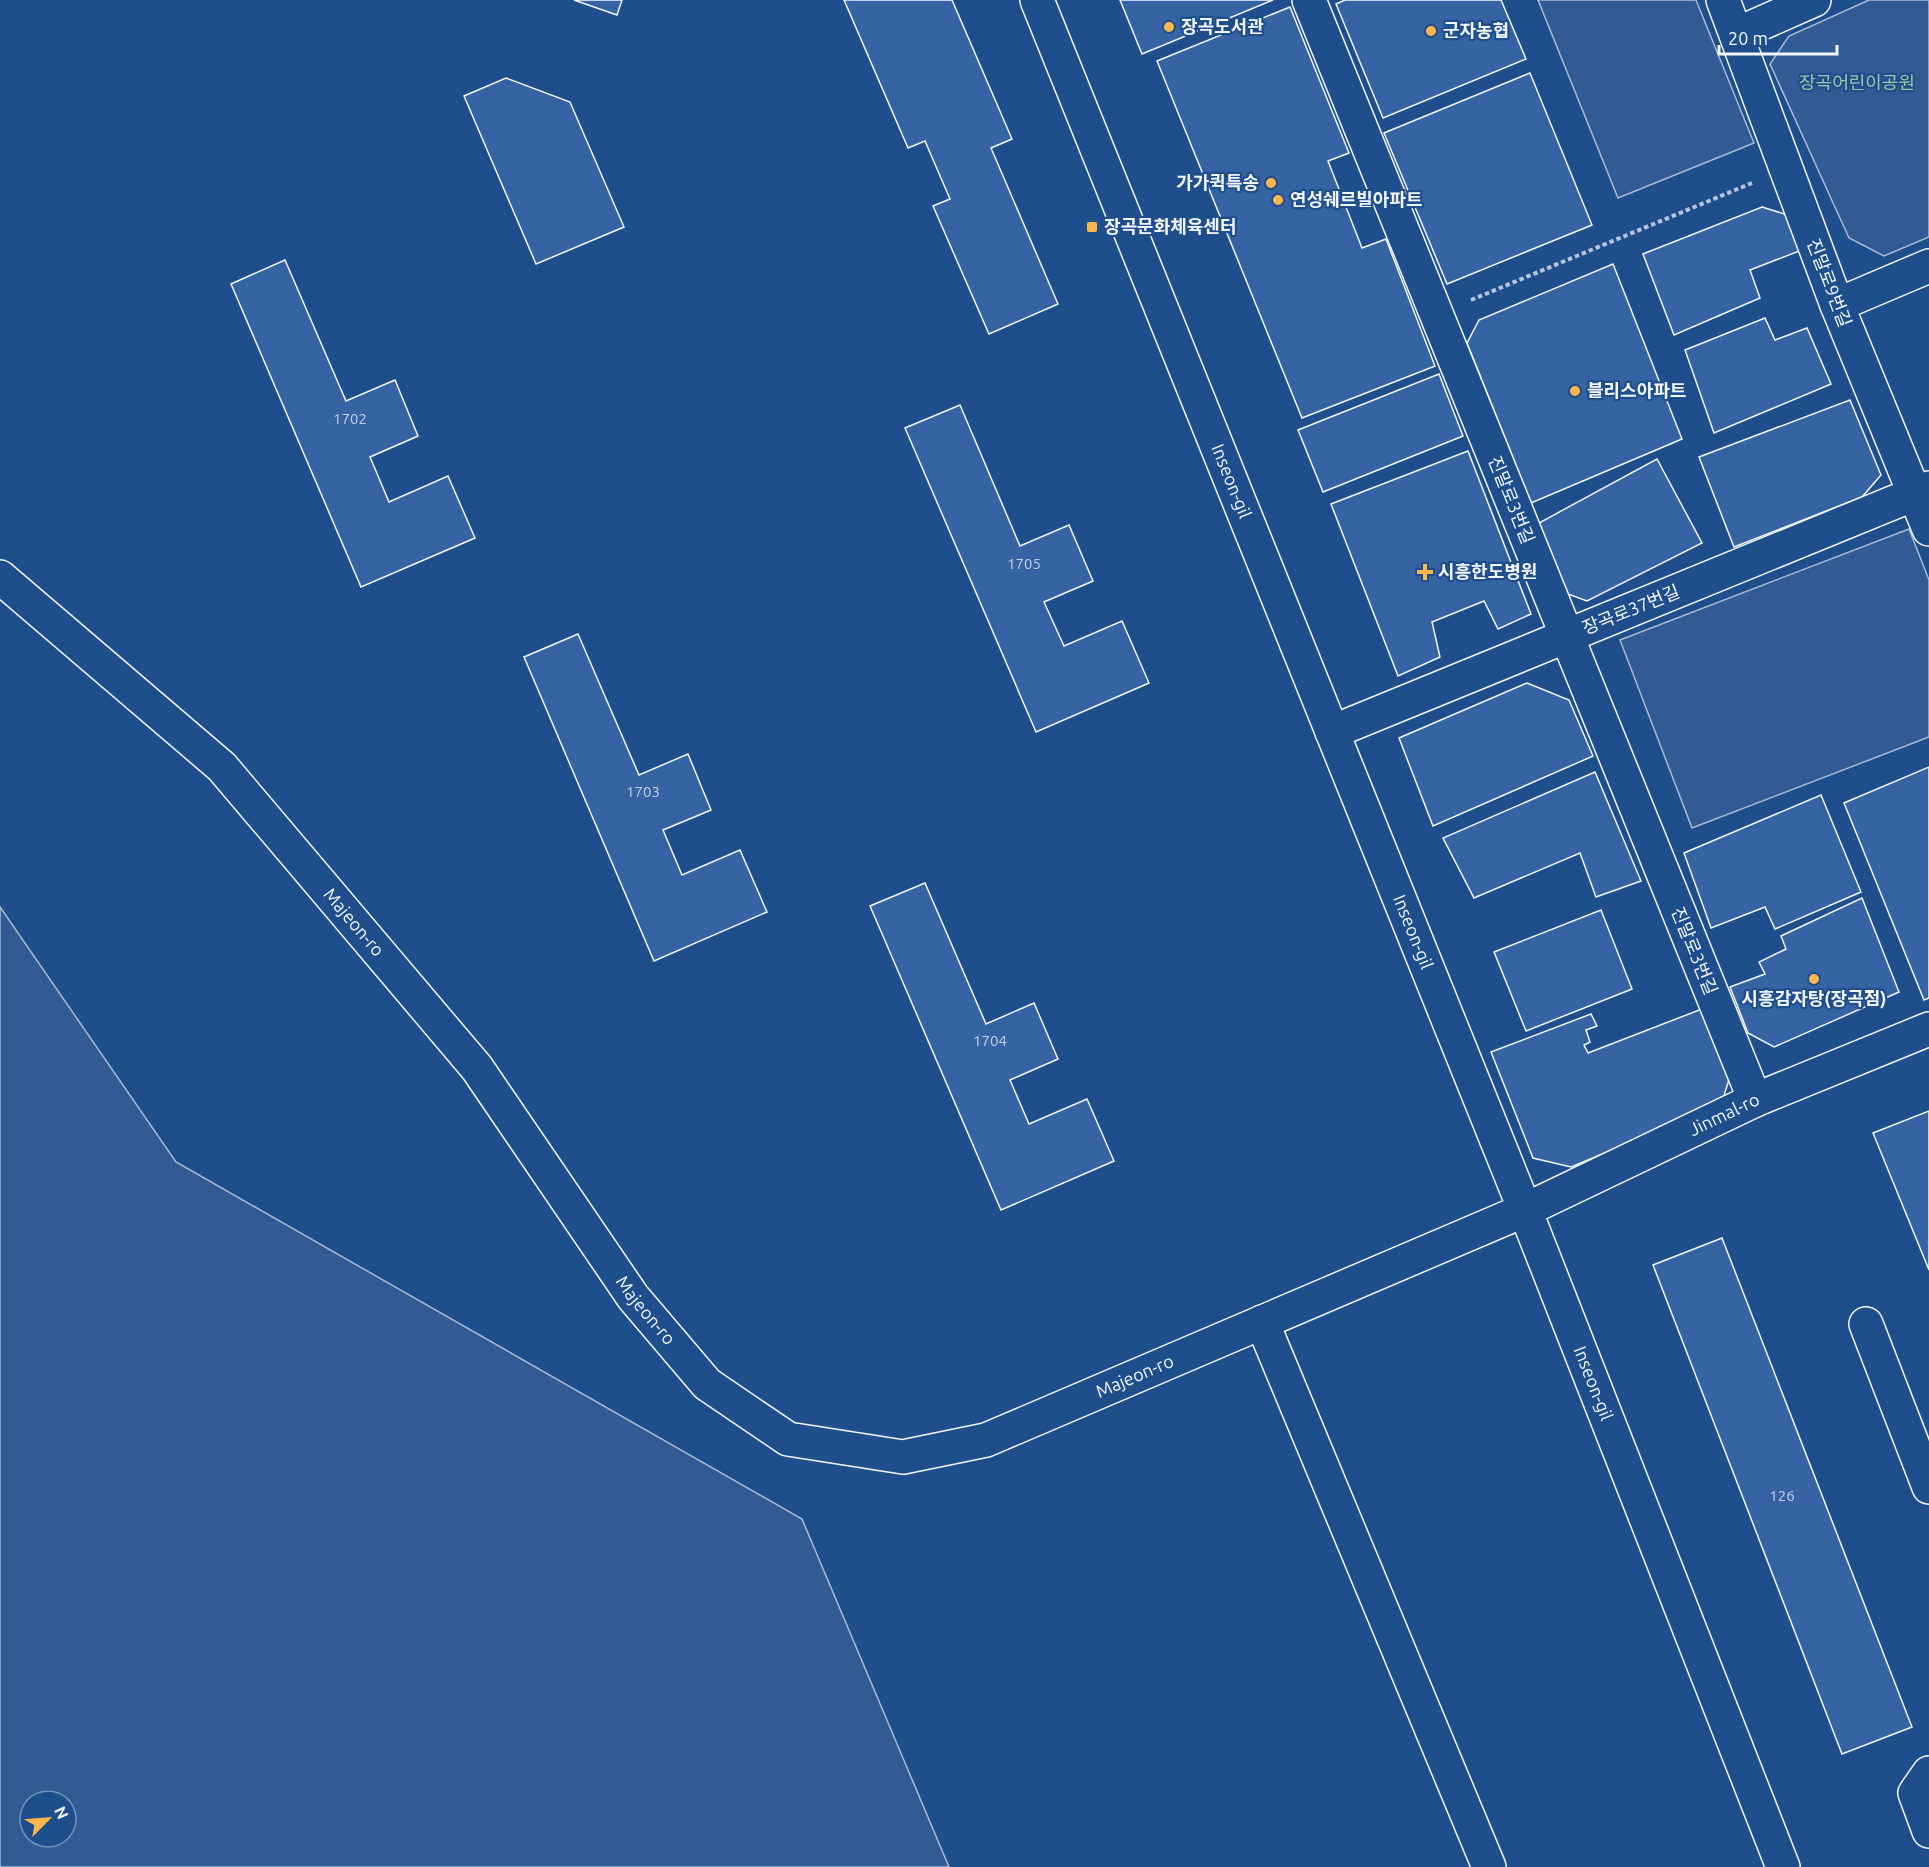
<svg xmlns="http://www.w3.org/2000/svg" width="1929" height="1867" viewBox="0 0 1929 1867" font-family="Ubuntu,'Noto Sans KR',sans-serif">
  <rect width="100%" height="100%" fill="#1f4e8c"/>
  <!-- built -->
  <g fill="#305b95" stroke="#a8bbd7" stroke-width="1.5" fill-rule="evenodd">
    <path d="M1538,0H1696L1754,143L1618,198Z"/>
    <path d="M1869,0H1929V237L1884,256L1849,238L1770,64L1789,36Z"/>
    <path d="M1909,529L1929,580V737L1692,828L1620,640Z"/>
    <path d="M0,907L176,1162L802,1519L949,1867H0ZM30,1801H66V1837H30Z"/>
  </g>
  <!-- building -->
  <g fill="#3563a3" stroke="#f2f6ff" stroke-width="1.5">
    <path d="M574,0H622L617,15Z"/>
    <path d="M844,0H952L1012,139L991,148L1058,304L989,334L933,206L950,199L925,141L908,148Z"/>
    <path d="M1120,0H1273L1142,54Z"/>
    <path d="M1345,0H1501L1526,59L1383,118L1336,4Z"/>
    <path d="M1290,7L1349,153L1328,161L1362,248L1386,239L1435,366L1302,418L1157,61Z"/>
    <path d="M1530,73L1592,225L1447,284L1384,133Z"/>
    <path d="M506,78L570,102L624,227L536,264L464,96Z"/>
    <path d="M1762,207L1794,217L1807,248L1750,270L1760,298L1674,335L1643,254Z"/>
    <path d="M285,260L346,401L395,380L418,436L370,457L389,502L448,476L475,538L361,587L231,284Z"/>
    <path d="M1613,264L1682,439L1531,503L1467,343L1479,320Z"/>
    <path d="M1765,318L1775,340L1807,328L1831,384L1714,433L1685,350Z"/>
    <path d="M1439,374L1463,436L1323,492L1298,430Z"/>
    <path d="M1850,400L1881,475L1862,497L1734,547L1699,457Z"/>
    <path d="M960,405L1020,546L1069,525L1093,581L1044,602L1064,646L1122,621L1149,683L1036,732L905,428Z"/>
    <path d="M1468,451L1531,614L1498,629L1484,601L1432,622L1440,657L1398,676L1331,504Z"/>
    <path d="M1657,459L1702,543L1587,601L1565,593L1539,523Z"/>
    <path d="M578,634L639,775L688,754L711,810L663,830L682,875L740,850L767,912L654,961L524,657Z"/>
    <path d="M1527,683L1569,700L1593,756L1433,826L1399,738Z"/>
    <path d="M1929,767V998L1924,1000L1844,803Z"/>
    <path d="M1595,772L1641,881L1596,897L1580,853L1474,898L1443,838Z"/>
    <path d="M1821,795L1861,892L1775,929L1765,907L1711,928L1684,853Z"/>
    <path d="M925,883L986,1024L1034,1003L1058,1059L1010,1080L1029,1124L1087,1099L1114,1161L1001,1210L870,906Z"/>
    <path d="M1862,898L1899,992L1774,1047L1748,1033L1730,987L1765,974L1759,962L1786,949L1781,936Z"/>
    <path d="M1601,910L1632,989L1526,1031L1494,952Z"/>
    <path d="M1707,1007L1732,1070L1721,1105L1571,1167L1533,1158L1491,1052L1591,1014L1597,1026L1586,1030L1590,1042L1584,1045L1588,1053Z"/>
    <path d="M1929,1111V1270L1873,1133Z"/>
    <path d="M1722,1238L1912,1727L1842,1754L1653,1265Z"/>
  </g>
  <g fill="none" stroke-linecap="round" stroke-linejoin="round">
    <!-- minor casing -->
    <g stroke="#f2f6ff" stroke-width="36">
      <g id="minor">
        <path d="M1309,0L1755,1100"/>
        <path d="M1723,0L1837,305L1929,529"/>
        <path d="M1737,34L1814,0"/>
        <path d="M1837,305L1929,266"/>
        <path id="s1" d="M0,577L222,767L477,1068L633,1297L707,1384L788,1439L903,1457L986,1440L1525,1210L1755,1100L1929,1029"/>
        <path d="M1332,732L1929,488"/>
        <path d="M1262,1322L1489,1867"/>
        <path d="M1866,1324L1929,1487"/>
        <path d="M1929,1773L1915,1793L1929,1831"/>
      </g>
    </g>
    <!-- tertiary casing -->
    <g stroke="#f2f6ff" stroke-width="36">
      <g id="tertiary">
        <path id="s2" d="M1037,0L1525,1210L1783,1867"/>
      </g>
    </g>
    <!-- path -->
    <path stroke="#b3c4dc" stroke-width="4" stroke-dasharray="4.5 3" stroke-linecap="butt" d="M1471,300L1752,183"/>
    <!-- minor -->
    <use href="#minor" stroke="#1f4e8c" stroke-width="33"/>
    <!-- tertiary -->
    <use href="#tertiary" stroke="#1f4e8c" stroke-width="33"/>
  </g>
  <!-- markers -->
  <g fill="#ffb74d" stroke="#1f4e8c" stroke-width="2">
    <circle cx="1169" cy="27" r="6"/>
    <circle cx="1431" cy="31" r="6"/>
    <circle cx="1271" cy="183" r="6"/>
    <circle cx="1278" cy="200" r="6"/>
    <rect x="1086" y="221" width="12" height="12" rx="3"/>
    <circle cx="1575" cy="391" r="6"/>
    <path d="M1422 563h6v6h6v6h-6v6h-6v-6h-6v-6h6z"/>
    <circle cx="1814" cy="979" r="6"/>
  </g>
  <g text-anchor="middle" stroke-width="4.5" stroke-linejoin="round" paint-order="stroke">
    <!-- number labels -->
    <g font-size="15" fill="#c3d1e8">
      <text x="350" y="424">1702</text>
      <text x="1024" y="569">1705</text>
      <text x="643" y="797">1703</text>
      <text x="990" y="1046">1704</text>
      <text x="1782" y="1501">126</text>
    </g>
    <!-- poi labels -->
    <g font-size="18" font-weight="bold" fill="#f2f6ff" stroke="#1f4e8c" text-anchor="start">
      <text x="1181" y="33">장곡도서관</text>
      <text x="1443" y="37">군자농협</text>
      <text x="1259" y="189" text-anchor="end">가가퀵특송</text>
      <text x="1290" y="206">연성쉐르빌아파트</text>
      <text x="1104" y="233">장곡문화체육센터</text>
      <text x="1587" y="397">블리스아파트</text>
      <text x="1438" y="578">시흥한도병원</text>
      <text x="1814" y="1005" text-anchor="middle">시흥감자탕(장곡점)</text>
    </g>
    <!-- park labels -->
    <g font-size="18" fill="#97c8a6" stroke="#1f4e8c">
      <text x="1857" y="89">장곡어린이공원</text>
    </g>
    <!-- street labels -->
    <g font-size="18" fill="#f2f6ff" stroke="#1f4e8c">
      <text transform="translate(1829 283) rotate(69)" y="6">진말로9번길</text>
      <text dy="6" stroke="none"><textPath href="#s2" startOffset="519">Inseon-gil</textPath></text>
      <text transform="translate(1511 500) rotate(68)" y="6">진말로3번길</text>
      <text transform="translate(1631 610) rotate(-22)" y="6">장곡로37번길</text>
      <text dy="6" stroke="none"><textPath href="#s1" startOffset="496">Majeon-ro</textPath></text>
      <text dy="6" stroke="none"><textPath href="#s2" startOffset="1005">Inseon-gil</textPath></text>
      <text transform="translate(1694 951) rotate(68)" y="6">진말로3번길</text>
      <text dy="6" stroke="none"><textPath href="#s1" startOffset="2184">Jinmal-ro</textPath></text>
      <text dy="6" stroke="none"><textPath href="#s1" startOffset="982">Majeon-ro</textPath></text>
      <text dy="6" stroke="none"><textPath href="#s1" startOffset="1539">Majeon-ro</textPath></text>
      <text dy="6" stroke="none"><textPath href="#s2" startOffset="1491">Inseon-gil</textPath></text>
    </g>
  </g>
  <!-- north arrow -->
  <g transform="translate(48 1819) rotate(65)"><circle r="28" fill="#1f4e8c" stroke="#7391ba" stroke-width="1.5"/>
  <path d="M0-4.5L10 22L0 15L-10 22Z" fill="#ffb74d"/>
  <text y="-9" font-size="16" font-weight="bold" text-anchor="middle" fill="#f2f6ff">N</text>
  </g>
  <!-- scale -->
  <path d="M1719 45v9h118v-9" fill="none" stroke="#f2f6ff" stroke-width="3"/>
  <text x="1728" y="45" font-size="18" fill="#f2f6ff" stroke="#1f4e8c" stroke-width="4.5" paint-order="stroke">20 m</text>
</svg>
